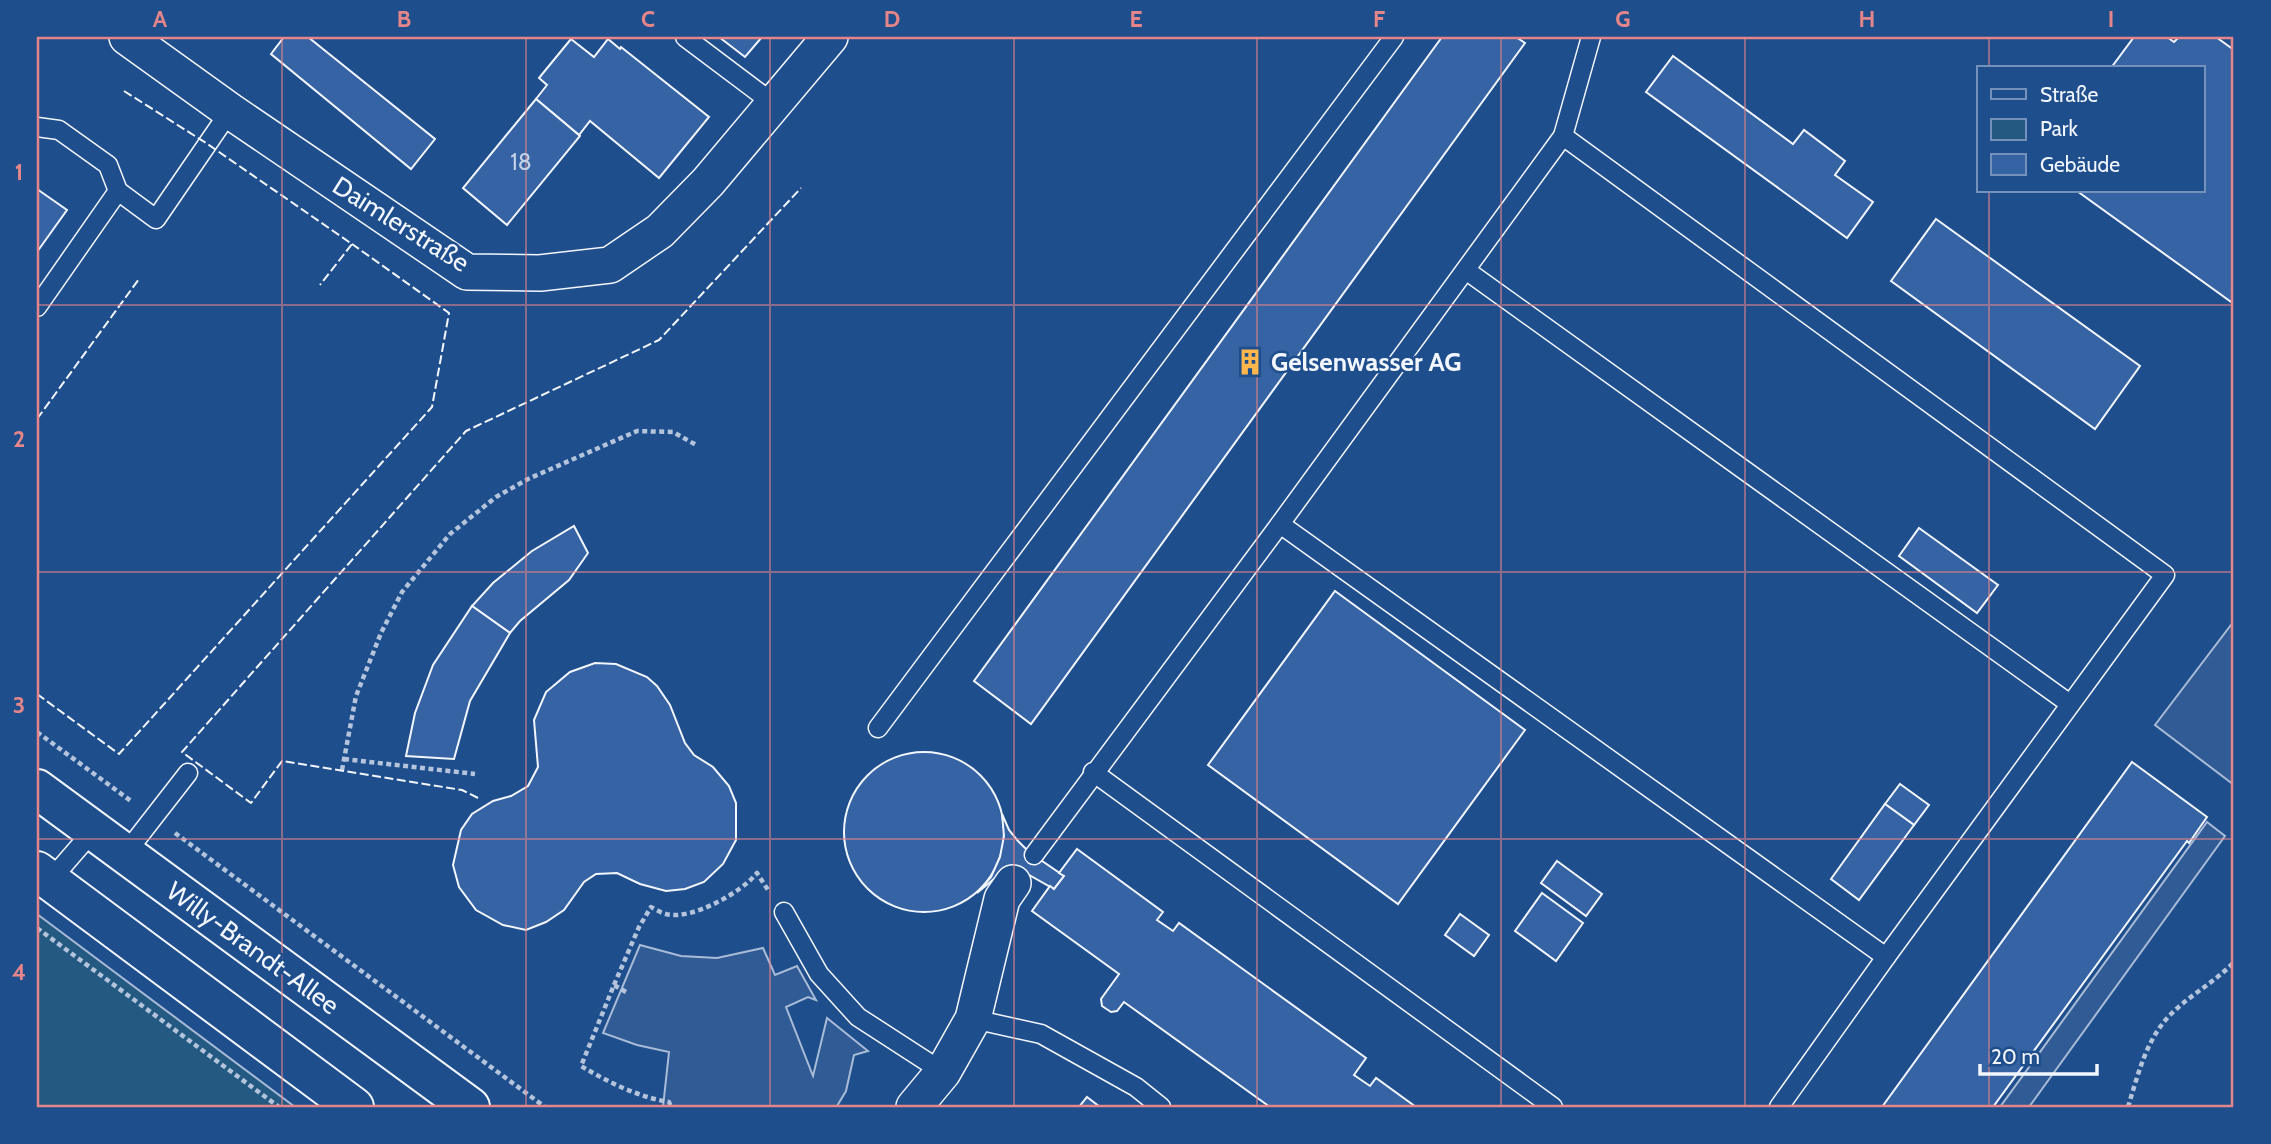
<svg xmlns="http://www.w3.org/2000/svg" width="2271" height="1144" viewBox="0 0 2271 1144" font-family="Cabin,sans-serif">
  <rect width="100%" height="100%" fill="#1f4e8c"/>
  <!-- green -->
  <path fill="#245a82" stroke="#a8bbd7" stroke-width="2" d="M37,914L295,1107H37Z"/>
  <!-- parking -->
  <g fill="#305b95" stroke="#a8bbd7" stroke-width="2">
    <path d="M2234,621V785L2155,725Z"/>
    <path d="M2207,822L2225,836L2029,1107H2000Z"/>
    <path d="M640,945L681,956L717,958L763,948L775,975L797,966L816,1000L808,997L786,1007L813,1076L827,1018L868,1051L854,1055L846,1091L837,1106L663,1107L669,1052L637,1045L603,1033Z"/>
  </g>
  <!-- building -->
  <g fill="#3563a3" stroke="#f2f6ff" stroke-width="2">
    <path d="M284,37H308L435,139L411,169L271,54Z"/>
    <path d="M719,37H762L745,57Z"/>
    <path d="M1442,37H1516L1525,43L1031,724L974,681Z"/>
    <path d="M2134,37H2167L2174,42L2179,37H2216L2234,50V304L2077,191H2203V68H2111Z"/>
    <path d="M571,39L594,57L608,39L620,49L621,47L709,117L659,178L590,121L579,135L536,99L547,85L539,78Z"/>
    <path d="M1673,56L1793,144L1804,130L1845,161L1835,175L1873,202L1847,238L1646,92Z"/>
    <path d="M536,99L580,136L507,225L463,188Z"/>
    <path d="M37,189L67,210L37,252Z"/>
    <path d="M1936,219L2140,366L2095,429L1891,281Z"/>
    <path d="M574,526L588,553L569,580L520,621L510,633L472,606L493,583L532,551Z"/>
    <path d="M1919,528L1998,585L1977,613L1899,556Z"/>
    <path d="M1335,591L1525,730L1398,904L1208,765Z"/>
    <path d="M472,606L510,633L470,701L454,759L406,756L415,713L433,665Z"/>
    <path d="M595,663L616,664L647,677L657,686L670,705L685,743L694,755L713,767L729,786L736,803V840L723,864L704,882L685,889L666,891L640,884L617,873L596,874L584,882L564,910L546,922L526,930L503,925L476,910L459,887L453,865L461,830L472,814L493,801L511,796L528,786L538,767L534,720L546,692L570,672Z"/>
    <circle cx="924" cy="832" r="80"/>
    <path d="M2132,762L2207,817L2189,843L2187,841L1993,1107H1882Z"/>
    <path d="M1900,784L1929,805L1914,825L1885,804Z"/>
    <path d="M1885,804L1914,825L1859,900L1831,879Z"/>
    <path d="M1002,814L1009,830L1018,841L1029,852L1064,876L1054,889L1029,875L1020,874L1006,875L994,879L977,893L991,877L1000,857L1004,836Z"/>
    <path d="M1077,849L1163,912L1157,920L1173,931L1179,923L1366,1058L1354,1075L1370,1086L1376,1078L1416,1107H1270L1124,1002L1117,1011L1111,1012L1102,1006L1101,999L1119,974L1032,911L1050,886L1054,889L1064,876L1059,873Z"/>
    <path d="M1557,861L1602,894L1586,916L1541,883Z"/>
    <path d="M1542,893L1583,923L1556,961L1515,931Z"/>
    <path d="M1460,914L1489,935L1474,956L1445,935Z"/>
    <path d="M1087,1097L1100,1107H1079Z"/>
  </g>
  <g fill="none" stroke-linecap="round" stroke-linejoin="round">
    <!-- lane casing -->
    <g stroke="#f2f6ff" stroke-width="21">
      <g id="lane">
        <path d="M685,37L774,104"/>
        <path d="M37,127L59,130L108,165L118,191"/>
        <path d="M1563,136L1591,37"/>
        <path d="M1467,271L2070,704"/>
        <path d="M37,307L118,191L156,219L230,111"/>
        <path d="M1280,524L1886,957"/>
        <path d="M878,728L1394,37"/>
        <path d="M1093,772L1553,1107"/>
        <path d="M125,854L188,773"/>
        <path d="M1034,855L1280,524L1563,136L2165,575L1886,957L1779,1107"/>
        <path d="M47,884L93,831"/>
        <path d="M784,912L819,974L858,1017L943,1072"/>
        <path d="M973,1019L1041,1034L1136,1087L1161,1107"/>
      </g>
    </g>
    <!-- street casing -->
    <g stroke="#f2f6ff" stroke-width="38">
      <g id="street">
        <path d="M127,37L230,111L467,272L540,273L610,265L660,231L708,182L830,37"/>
        <path d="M914,1107L943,1072L973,1019L1002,899L1013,883"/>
      </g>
    </g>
    <!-- primary casing -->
    <g stroke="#f2f6ff" stroke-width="42">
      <g id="primary">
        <path d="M37,789L470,1107"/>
        <path d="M37,871L354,1107"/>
      </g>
    </g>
    <!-- path -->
    <g stroke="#b3c4dc" stroke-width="4.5" stroke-dasharray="5 3.5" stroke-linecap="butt">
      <path d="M37,732L131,801"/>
      <path d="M344,759L475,774"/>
      <path d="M342,770L356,696L381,633L402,592L450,534L496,497L528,479L637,431L673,432L698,446"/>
      <path d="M175,833L545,1107"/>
      <path d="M2234,852V853"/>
      <path d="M37,928L279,1107"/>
      <path d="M614,985L639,927L651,907C655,909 661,913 666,914C691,921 742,892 757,873L768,890"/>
      <path d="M626,992L614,985L581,1066C608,1082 638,1097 669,1102L671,1107"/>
      <path d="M2128,1107C2138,1075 2146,1039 2171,1014C2190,995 2215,982 2234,962"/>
    </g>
    <!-- lane -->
    <use href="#lane" stroke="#1f4e8c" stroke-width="18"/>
    <!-- street -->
    <use href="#street" stroke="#1f4e8c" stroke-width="35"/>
    <!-- primary -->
    <use href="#primary" stroke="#1f4e8c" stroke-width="38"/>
    <!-- fence -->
    <g stroke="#f2f6ff" stroke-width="2" stroke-dasharray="9 3.5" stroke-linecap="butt">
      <path d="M124,91L206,143L352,244L320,285"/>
      <path d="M37,419L139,279"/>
      <path d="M37,694L119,754L432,407L449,313L352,244"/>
      <path d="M478,798L462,790L282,761L251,803L182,752L466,431L659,340L801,188"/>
    </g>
  </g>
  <!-- grid -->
  <path fill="none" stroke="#e38589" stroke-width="2" stroke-opacity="0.55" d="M282,37V1107M526,37V1107M770,37V1107M1014,37V1107M1257,37V1107M1501,37V1107M1745,37V1107M1989,37V68M1989,191V1107M37,305H2234M37,572H2234M37,839H2234"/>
  <!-- icons -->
  <defs>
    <g id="building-bare" transform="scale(2.1)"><path d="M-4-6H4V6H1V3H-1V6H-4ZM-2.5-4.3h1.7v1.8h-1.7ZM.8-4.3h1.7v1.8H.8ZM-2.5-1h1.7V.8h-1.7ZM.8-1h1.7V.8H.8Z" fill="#ffb74d" stroke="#1f4e8c" stroke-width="2.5" paint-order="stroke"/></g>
  </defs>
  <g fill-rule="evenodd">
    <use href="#building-bare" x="1250" y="362"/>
  </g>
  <g text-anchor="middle" stroke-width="5" stroke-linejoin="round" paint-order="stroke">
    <!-- number labels -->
    <g font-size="23" fill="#c3d1e8">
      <text x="521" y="170">18</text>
    </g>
    <!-- street labels -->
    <g font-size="26" fill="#f2f6ff" stroke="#1f4e8c">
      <text transform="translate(401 224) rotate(32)" y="9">Daimlerstraße</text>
      <text transform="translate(253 948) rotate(36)" y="9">Willy-Brandt-Allee</text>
    </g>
    <!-- poi labels -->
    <g font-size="26" font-weight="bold" fill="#f2f6ff" stroke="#1f4e8c" text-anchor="start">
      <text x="1271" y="371">Gelsenwasser AG</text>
    </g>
  </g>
  <!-- border -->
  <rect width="2271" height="1144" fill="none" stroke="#1f4e8c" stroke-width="77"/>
  <!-- legend -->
  <rect x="1977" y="66" width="228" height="126" fill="#1f4e8c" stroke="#7391ba" stroke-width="2"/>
  <rect x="1991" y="89" width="35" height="10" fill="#1f4e8c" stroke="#7391ba" stroke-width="2"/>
  <text x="2040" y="102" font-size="21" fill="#f2f6ff">Straße</text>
  <rect x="1991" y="119" width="35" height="21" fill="#245a82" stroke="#7391ba" stroke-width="2"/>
  <text x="2040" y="136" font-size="21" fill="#f2f6ff">Park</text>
  <rect x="1991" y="154" width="35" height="21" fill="#3563a3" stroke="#7391ba" stroke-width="2"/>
  <text x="2040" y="172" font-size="21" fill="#f2f6ff">Gebäude</text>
  <!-- scale -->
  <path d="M1980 1064v10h117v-10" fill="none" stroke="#f2f6ff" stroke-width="3.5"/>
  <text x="1991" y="1064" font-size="21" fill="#f2f6ff" stroke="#1f4e8c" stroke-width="5" paint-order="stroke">20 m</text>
  <rect x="38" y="38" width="2194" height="1068" fill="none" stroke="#e38589" stroke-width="2.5"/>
  <g font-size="23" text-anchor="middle" font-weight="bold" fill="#e38589">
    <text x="160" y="27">A</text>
    <text x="404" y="27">B</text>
    <text x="648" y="27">C</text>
    <text x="892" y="27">D</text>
    <text x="1136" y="27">E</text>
    <text x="1379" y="27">F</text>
    <text x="1623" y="27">G</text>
    <text x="1867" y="27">H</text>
    <text x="2111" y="27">I</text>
    <text x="19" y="180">1</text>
    <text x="19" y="447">2</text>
    <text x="19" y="713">3</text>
    <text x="19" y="980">4</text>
  </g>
</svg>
